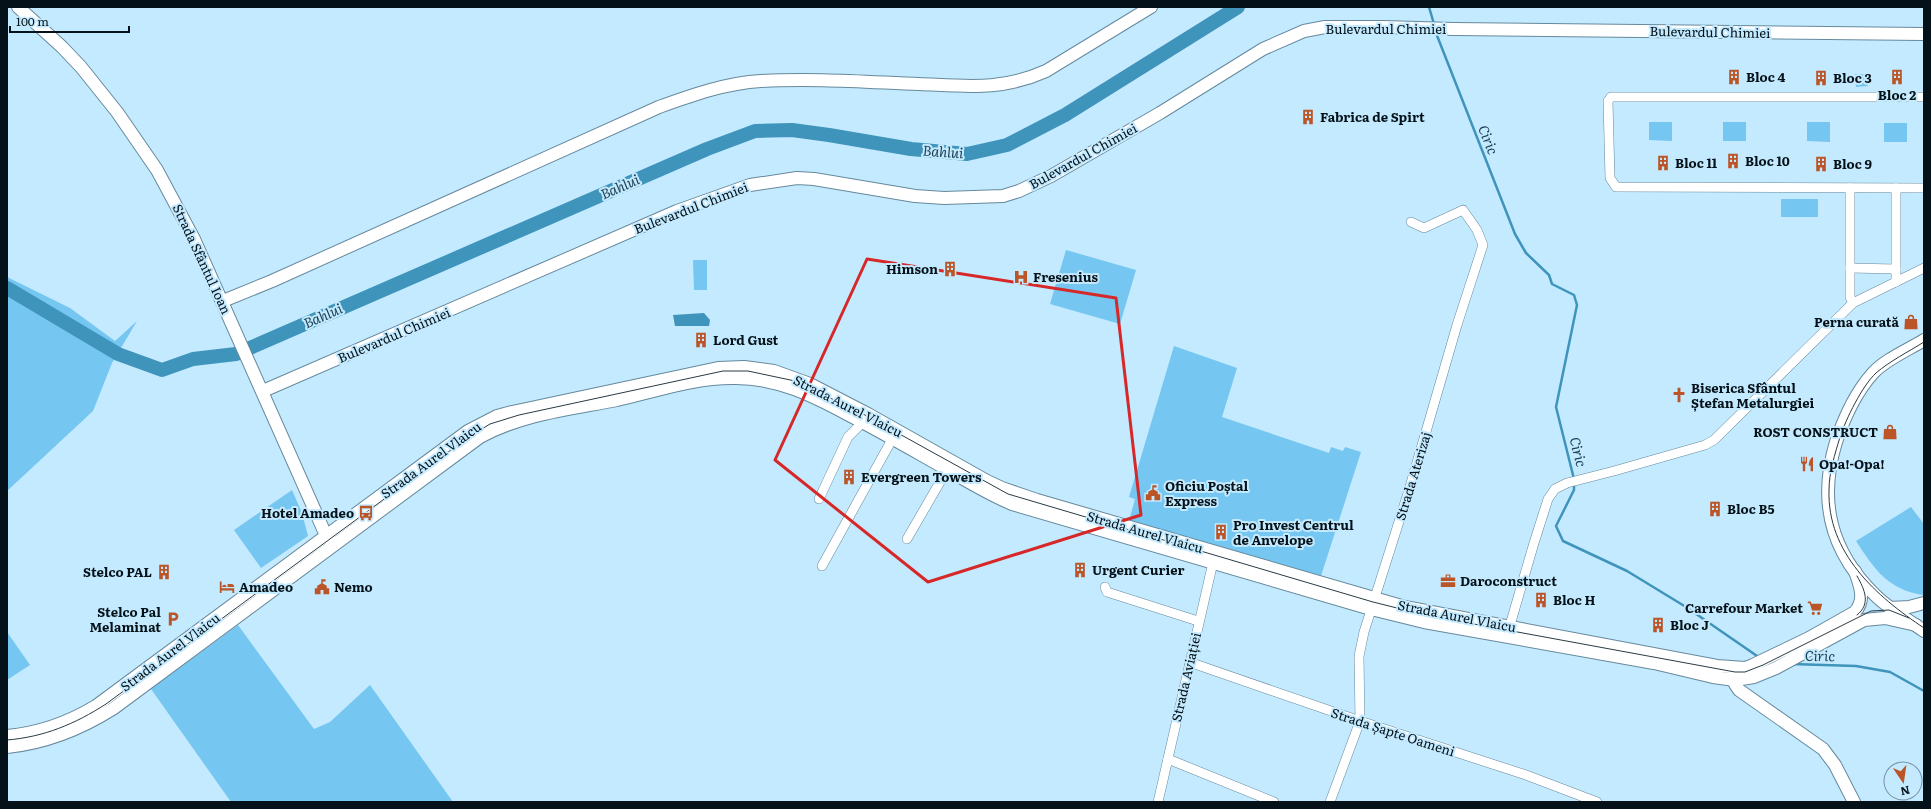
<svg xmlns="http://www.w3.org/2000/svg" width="1931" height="809" viewBox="0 0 1931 809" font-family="Literata,serif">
  <rect width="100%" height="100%" fill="#c4eaff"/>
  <!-- green -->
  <g fill="#75c6f0">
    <path d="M1855,74H1868V86L1856,87Z"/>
    <path d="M1649,122H1672V141L1649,140Z"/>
    <rect x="1723" y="122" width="23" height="19"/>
    <path d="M1807,122H1830V142L1807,141Z"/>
    <rect x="1884" y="123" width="23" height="19"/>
    <rect x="1781" y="199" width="37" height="18"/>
    <path d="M1066,250L1136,270L1120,324L1050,304Z"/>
    <path d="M693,260H707V290H694Z"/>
    <path d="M7,277L70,308L115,341L137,321L112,363L93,411L7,491Z"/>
    <path d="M1174,346L1237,368L1222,417L1329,453L1331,447L1343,451L1345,447L1361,452L1320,579L1129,521L1135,499L1129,497Z"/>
    <path d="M292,490L302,513L308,536L261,568L234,530Z"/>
    <path d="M1911,507L1924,524V595C1888,590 1875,570 1856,541Z"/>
    <path d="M238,625L314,729L330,722L370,685L453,802H231L151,689Z"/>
    <path d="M7,632L30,665L7,680Z"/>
  </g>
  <!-- water -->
  <path fill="#3f94bc" d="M704,313L710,320L709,326H675L673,315Z"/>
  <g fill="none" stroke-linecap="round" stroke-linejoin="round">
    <!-- stream -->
    <g stroke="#3f94bc" stroke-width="2.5">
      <path d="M1429,7L1434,24"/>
      <path d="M1436,33L1515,234L1526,253L1549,275L1552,284L1574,295L1577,305L1556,407L1574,479"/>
      <path d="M1574,484V490L1556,526L1563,541L1627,571L1686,607L1760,658"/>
      <path d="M1792,664L1856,666L1890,672L1924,691"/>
    </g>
    <!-- river -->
    <path stroke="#3f94bc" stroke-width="14" d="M7,288L118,354L162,370L193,359L236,354L707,149L755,131L792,130L829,135L911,149L967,154L1007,145L1065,115L1238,7"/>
    <!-- street casing -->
    <g stroke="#66899c" stroke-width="10">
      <g id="street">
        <path d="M1924,97H1611L1608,101L1610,178L1616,187L1924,188"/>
        <path d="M1850,188V297L1853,303"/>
        <path d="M1850,268L1896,269"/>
        <path d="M1896,282V188"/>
        <path d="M819,499L848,437L863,422"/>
        <path d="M907,539L940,482L951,466"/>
        <path d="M822,566L895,434"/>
        <path d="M1105,587L1107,592L1198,621"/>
        <path d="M1508,632L1534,543L1548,499L1555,489L1567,483L1614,471L1705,445L1714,440L1853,303L1924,268"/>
        <path d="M1189,662L1360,721L1526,775L1597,802"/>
        <path d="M1168,759L1274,802"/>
        <path d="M1158,802L1214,558"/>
        <path d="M1330,802L1360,721L1359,656L1364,632L1409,490L1457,325L1483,245L1477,230L1463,210L1424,228L1411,222"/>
      </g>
    </g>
    <!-- secondary casing -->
    <g stroke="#66899c" stroke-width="14">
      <g id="secondary">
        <path d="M18,7L62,47L81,67L117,112L157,170L194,239L324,531L332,542"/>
        <path d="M223,301L272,281L659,107C692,95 726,83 761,81C813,78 867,82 919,84C967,86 1001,91 1046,71L1151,7"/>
        <path d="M1924,340C1908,350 1886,359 1873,373C1856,392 1844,418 1836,442C1818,501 1830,551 1875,595C1889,609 1907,619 1924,631"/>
        <path d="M263,391L677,211L750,185L797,178L814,179L915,196L944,198L1003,196L1019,191L1051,176L1160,113L1263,49L1304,31L1325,27H1383L1453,29L1924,34"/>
        <path d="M1890,608L1909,607L1924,603"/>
        <path d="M1735,673V684L1739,690L1823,749L1835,765L1854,802"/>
        <path d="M7,736C40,733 68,723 96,706L468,431L497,416L512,412L718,368L744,367L774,371L810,384L868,414L987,481L1002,488L1037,500L1405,607L1717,666L1745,668L1753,665L1809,638L1855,612C1866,599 1860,586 1855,571"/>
        <path d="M7,747C46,743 81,729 114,708L480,437C522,414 571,409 617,400C656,391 696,377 736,378C777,378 812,395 847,414C880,431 911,449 943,467C965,480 988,494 1012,504L1371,609L1424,622L1654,663L1713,677L1735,680L1754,677L1776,668L1864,620L1885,618L1916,625"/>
      </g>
    </g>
    <!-- street -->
    <use href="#street" stroke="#fff" stroke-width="9"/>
    <!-- secondary -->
    <use href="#secondary" stroke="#fff" stroke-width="12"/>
    <!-- tram -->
    <g stroke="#293b45" stroke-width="1">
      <path d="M1924,342C1908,352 1890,361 1876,373C1862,386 1846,419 1840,437C1835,454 1829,472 1829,490C1827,553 1876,596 1924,628"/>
      <path d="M1857,576C1865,590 1871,604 1857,615"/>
      <path d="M7,740C44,737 75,724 106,704L467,438L490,424L519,415L723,371H748L795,381L867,416L1008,494L1373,602L1425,615L1735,672H1745L1763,665L1871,611L1889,610L1909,618"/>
    </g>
  </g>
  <!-- marked area -->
  <path fill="none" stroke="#d62828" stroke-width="3" stroke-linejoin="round" d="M867,259L1116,298L1141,515L928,582L775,460Z"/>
  <!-- icons -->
  <defs>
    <g id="building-bare" transform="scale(1.2)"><path d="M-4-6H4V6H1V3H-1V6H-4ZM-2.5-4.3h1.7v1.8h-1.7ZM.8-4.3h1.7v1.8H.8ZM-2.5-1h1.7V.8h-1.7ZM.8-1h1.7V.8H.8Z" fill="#bb5528" stroke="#c4eaff" stroke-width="2.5" paint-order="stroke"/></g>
    <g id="hospital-bare" transform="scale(1.2)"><path d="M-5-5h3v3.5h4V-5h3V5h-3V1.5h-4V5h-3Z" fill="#bb5528" stroke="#c4eaff" stroke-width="2.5" paint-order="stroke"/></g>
    <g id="shop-bare" transform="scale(1.2)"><path d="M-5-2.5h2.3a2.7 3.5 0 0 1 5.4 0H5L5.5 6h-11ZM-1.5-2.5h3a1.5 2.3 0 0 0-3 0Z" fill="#bb5528" stroke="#c4eaff" stroke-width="2.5" paint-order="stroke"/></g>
    <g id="church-bare" transform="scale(1.2)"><path d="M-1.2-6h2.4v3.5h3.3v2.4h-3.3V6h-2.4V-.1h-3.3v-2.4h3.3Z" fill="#bb5528" stroke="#c4eaff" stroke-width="2.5" paint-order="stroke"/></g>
    <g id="restaurant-bare" transform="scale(1.2)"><path d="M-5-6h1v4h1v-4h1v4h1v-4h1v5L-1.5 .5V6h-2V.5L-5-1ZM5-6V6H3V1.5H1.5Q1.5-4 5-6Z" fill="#bb5528" stroke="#c4eaff" stroke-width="2.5" paint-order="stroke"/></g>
    <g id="civic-bare" transform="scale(1.2)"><path d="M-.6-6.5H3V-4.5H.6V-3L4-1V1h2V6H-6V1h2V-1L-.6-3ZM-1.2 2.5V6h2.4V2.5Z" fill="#bb5528" stroke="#c4eaff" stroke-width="2.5" paint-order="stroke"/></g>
    <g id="bus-bare" transform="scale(1.2)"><path d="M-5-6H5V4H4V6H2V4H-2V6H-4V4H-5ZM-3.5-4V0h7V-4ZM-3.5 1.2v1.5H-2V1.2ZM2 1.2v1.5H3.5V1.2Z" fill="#bb5528" stroke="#c4eaff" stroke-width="2.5" paint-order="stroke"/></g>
    <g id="office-bare" transform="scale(1.2)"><path d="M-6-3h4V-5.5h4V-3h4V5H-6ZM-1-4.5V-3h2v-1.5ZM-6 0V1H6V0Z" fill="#bb5528" stroke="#c4eaff" stroke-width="2.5" paint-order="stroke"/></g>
    <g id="hotel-bare" transform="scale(1.2)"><path d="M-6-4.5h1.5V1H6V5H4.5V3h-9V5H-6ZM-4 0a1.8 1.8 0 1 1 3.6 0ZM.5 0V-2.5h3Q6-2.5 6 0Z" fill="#bb5528" stroke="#c4eaff" stroke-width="2.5" paint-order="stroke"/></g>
    <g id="supermarket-bare" transform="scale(1.2)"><path d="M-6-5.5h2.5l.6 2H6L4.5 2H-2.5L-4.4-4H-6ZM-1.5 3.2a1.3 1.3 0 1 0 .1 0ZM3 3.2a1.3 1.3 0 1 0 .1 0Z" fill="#bb5528" stroke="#c4eaff" stroke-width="2.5" paint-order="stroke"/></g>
    <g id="parking-bare" transform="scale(1.2)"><path d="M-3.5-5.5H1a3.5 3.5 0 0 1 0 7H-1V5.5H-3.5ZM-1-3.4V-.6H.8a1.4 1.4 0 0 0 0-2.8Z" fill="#bb5528" stroke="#c4eaff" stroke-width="2.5" paint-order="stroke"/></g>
  </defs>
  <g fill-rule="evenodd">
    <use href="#building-bare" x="1734" y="77"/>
    <use href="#building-bare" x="1897" y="77"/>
    <use href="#building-bare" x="1821" y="78"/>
    <use href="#building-bare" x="1308" y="117"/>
    <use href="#building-bare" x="1733" y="161"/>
    <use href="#building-bare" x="1663" y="163"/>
    <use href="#building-bare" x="1821" y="164"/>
    <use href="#building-bare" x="950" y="269"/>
    <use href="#hospital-bare" x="1021" y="277"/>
    <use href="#shop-bare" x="1911" y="322"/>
    <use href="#building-bare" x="701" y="340"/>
    <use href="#church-bare" x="1679" y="395"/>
    <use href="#shop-bare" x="1890" y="432"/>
    <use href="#restaurant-bare" x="1807" y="464"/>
    <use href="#building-bare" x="849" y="477"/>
    <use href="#civic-bare" x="1153" y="493"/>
    <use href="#building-bare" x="1715" y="509"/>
    <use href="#bus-bare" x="366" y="513"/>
    <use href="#building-bare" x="1221" y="532"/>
    <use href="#building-bare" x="1080" y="570"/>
    <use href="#building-bare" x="164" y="572"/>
    <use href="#office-bare" x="1448" y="581"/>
    <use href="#hotel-bare" x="227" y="587"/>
    <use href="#civic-bare" x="322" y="587"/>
    <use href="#building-bare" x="1541" y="600"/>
    <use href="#supermarket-bare" x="1815" y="608"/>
    <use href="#parking-bare" x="173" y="619"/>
    <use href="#building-bare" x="1658" y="625"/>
  </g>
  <g text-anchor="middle" stroke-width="4" stroke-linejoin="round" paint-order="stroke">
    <!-- street labels -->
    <g font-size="13" fill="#041118" stroke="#c4eaff">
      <text x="1386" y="34">Bulevardul Chimiei</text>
      <text transform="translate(1710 32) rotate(1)" y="5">Bulevardul Chimiei</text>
      <text transform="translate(1083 156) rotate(-29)" y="5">Bulevardul Chimiei</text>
      <text transform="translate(691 208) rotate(-21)" y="5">Bulevardul Chimiei</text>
      <text transform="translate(202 259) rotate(65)" y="5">Strada Sfântul Ioan</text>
      <text transform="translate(394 335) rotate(-23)" y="5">Bulevardul Chimiei</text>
      <text transform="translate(848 406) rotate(27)" y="5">Strada Aurel Vlaicu</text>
      <text transform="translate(431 460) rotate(-36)" y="5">Strada Aurel Vlaicu</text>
      <text transform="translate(1413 476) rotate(-73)" y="5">Strada Aterizaj</text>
      <text transform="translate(1145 532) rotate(16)" y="5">Strada Aurel Vlaicu</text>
      <text transform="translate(1457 616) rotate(11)" y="5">Strada Aurel Vlaicu</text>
      <text transform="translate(170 652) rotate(-37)" y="5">Strada Aurel Vlaicu</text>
      <text transform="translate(1186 677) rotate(-77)" y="5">Strada Aviației</text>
      <text transform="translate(1393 732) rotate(18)" y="5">Strada Șapte Oameni</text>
    </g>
    <!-- poi labels -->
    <g font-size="13" font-weight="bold" fill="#041118" stroke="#c4eaff" text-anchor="start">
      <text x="1746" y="82">Bloc 4</text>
      <text x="1833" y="83">Bloc 3</text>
      <text x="1897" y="100" text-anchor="middle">Bloc 2</text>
      <text x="1320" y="122">Fabrica de Spirt</text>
      <text x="1745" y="166">Bloc 10</text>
      <text x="1675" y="168">Bloc 11</text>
      <text x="1833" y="169">Bloc 9</text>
      <text x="938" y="274" text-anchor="end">Himson</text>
      <text x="1033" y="282">Fresenius</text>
      <text x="1899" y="327" text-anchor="end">Perna curată</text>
      <text x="713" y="345">Lord Gust</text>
      <text x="1691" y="393">Biserica Sfântul<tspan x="1691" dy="15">Ștefan Metalurgiei</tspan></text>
      <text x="1878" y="437" text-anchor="end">ROST CONSTRUCT</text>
      <text x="1819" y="469">Opa!-Opa!</text>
      <text x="861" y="482">Evergreen Towers</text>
      <text x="1165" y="491">Oficiu Poștal<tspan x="1165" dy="15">Express</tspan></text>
      <text x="1727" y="514">Bloc B5</text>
      <text x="354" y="518" text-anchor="end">Hotel Amadeo</text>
      <text x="1233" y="530">Pro Invest Centrul<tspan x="1233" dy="15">de Anvelope</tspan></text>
      <text x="1092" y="575">Urgent Curier</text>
      <text x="152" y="577" text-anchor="end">Stelco PAL</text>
      <text x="1460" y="586">Daroconstruct</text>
      <text x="239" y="592">Amadeo</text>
      <text x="334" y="592">Nemo</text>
      <text x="1553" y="605">Bloc H</text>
      <text x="1803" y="613" text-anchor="end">Carrefour Market</text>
      <text x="161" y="617" text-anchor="end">Stelco Pal<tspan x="161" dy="15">Melaminat</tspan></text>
      <text x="1670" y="630">Bloc J</text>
    </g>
    <!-- water labels -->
    <g font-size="14" font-style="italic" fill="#1a3f51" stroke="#c4eaff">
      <text transform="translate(1488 140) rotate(68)" y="5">Ciric</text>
      <text transform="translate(943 152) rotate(4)" y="5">Bahlui</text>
      <text transform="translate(620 187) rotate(-24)" y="5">Bahlui</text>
      <text transform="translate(323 316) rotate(-24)" y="5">Bahlui</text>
      <text transform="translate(1578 452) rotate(76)" y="5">Ciric</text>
      <text transform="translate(1820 656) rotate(1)" y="5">Ciric</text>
    </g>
  </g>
  <!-- border -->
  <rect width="1931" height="809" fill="none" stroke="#041118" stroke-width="16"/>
  <!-- north arrow -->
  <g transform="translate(1903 781) rotate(167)"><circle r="19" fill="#c4eaff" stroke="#7793a3"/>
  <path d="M0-3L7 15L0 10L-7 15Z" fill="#bb5528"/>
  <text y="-6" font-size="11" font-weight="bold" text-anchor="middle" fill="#041118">N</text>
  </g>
  <!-- scale -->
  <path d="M10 26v6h119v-6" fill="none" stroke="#041118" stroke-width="2"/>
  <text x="16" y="26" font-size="12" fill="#041118" stroke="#c4eaff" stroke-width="3" paint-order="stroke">100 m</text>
</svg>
